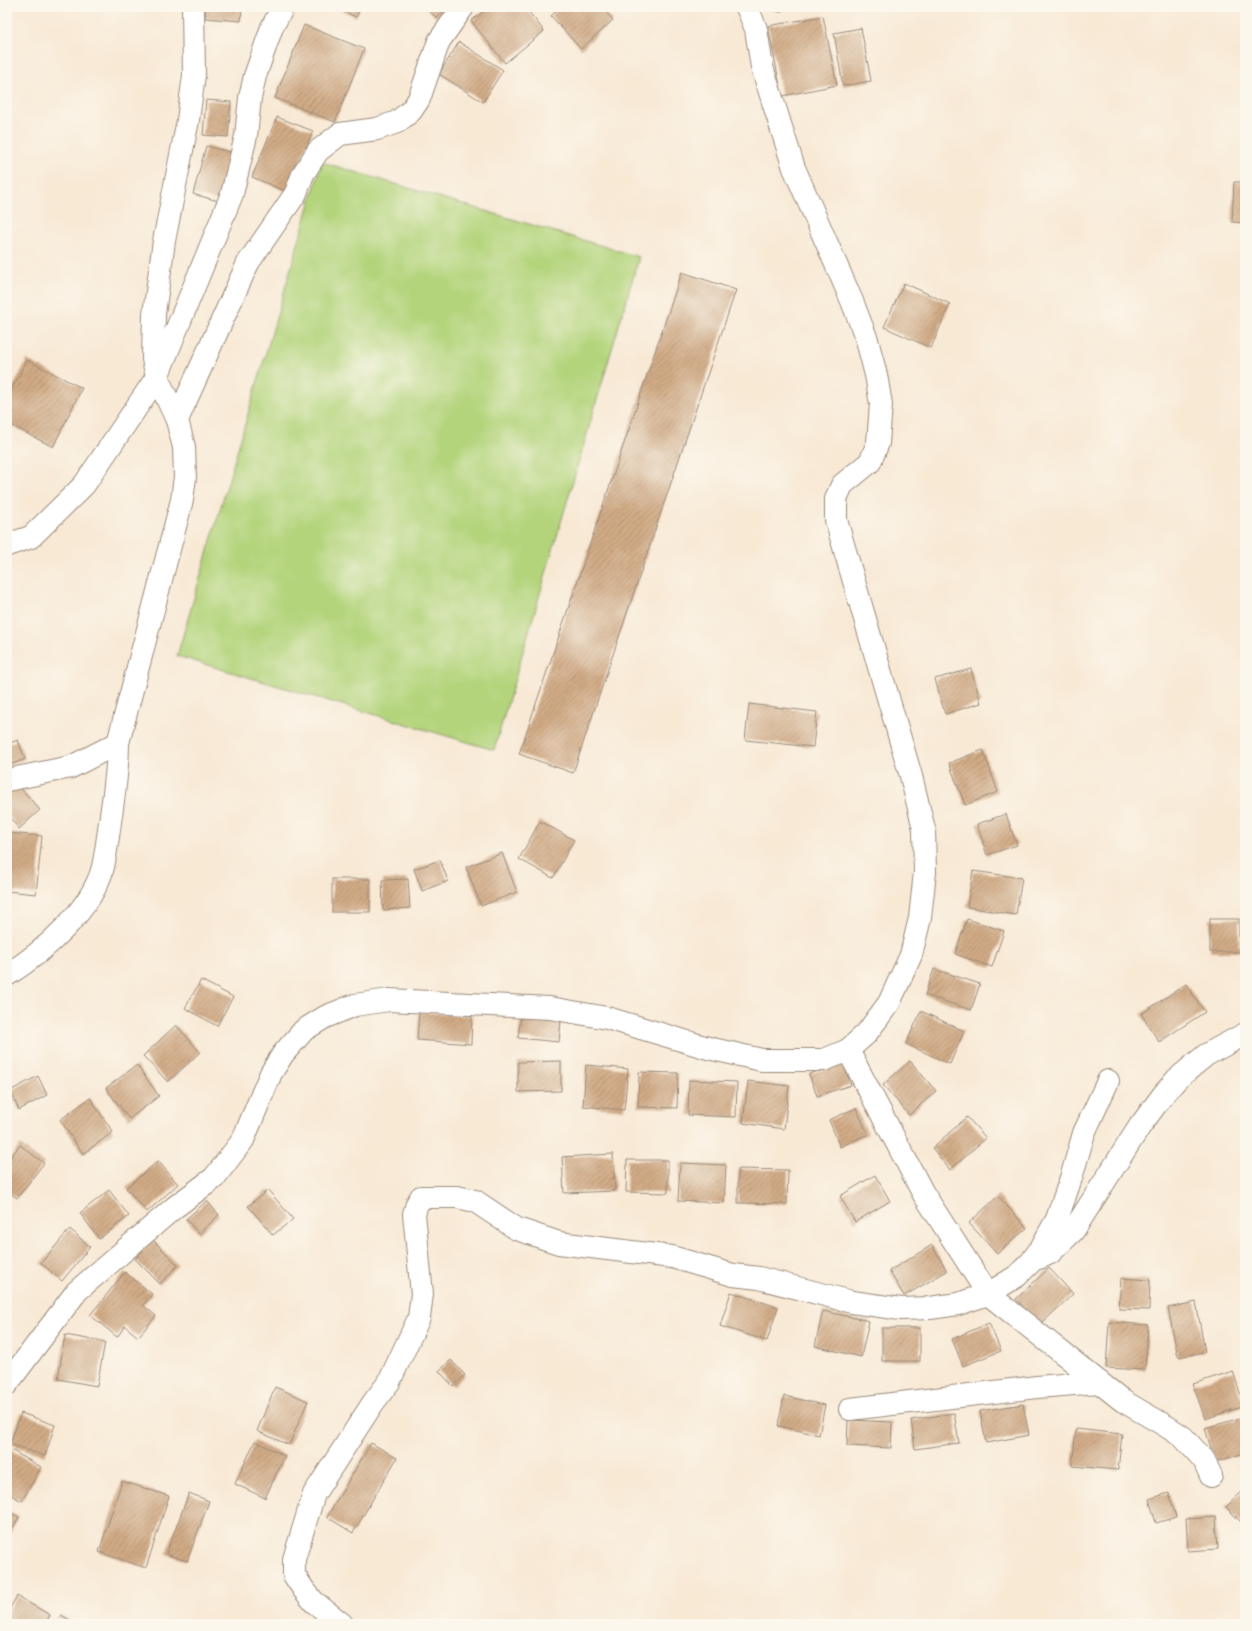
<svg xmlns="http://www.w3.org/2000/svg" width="1252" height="1631" viewBox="0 0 1252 1631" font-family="'Playpen Sans',sans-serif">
  <defs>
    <pattern id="building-hatch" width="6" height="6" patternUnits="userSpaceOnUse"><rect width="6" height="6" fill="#d1ab86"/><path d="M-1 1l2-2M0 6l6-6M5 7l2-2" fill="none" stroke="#ab8b6d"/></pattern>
  </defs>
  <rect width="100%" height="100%" fill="#fbf7ec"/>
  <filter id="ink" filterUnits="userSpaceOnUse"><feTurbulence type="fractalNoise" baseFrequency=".025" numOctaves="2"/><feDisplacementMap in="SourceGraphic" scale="8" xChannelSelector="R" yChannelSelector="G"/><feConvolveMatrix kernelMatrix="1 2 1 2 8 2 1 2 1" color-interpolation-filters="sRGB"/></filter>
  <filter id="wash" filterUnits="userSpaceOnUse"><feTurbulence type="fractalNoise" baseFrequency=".012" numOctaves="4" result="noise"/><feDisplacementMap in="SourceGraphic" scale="16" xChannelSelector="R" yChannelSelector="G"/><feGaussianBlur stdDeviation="0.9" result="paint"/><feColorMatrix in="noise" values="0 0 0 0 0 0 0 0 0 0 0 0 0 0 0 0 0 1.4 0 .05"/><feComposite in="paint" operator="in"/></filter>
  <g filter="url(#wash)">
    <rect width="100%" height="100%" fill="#f8e9d5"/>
    <!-- garden -->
    <path fill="#b4d47c" stroke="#787f4d" d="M322,162L639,257L494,750L177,656Z"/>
    <g id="blocks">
      <!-- building -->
      <g fill="url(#building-hatch)">
        <path d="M206,7H242L241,21L205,18Z"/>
        <path d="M334,7H361L356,17Z"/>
        <path d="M424,7H447L437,18Z"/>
        <path d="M489,7H525L544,31L505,63L471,21Z"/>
        <path d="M560,7H601L613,20L581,49L551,16Z"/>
        <path d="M762,7H782L781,12Z"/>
        <path d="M823,16L837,85L782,96L768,26Z"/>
        <path d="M304,25L364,49L335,122L275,98Z"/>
        <path d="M861,28L871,81L843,86L834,33Z"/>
        <path d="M459,42L503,70L483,102L439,74Z"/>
        <path d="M206,100L231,102L228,137L203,135Z"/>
        <path d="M277,117L313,131L287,192L252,177Z"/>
        <path d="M206,146L234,153L222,202L193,194Z"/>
        <path d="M1234,182H1245V223L1232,222Z"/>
        <path d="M682,272L736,290L573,773L519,754Z"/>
        <path d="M904,283L950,304L931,348L884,327Z"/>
        <path d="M27,360L82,388L53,447L7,423V398Z"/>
        <path d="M971,669L981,703L945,714L935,679Z"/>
        <path d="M749,704L817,712L813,747L745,740Z"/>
        <path d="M18,740L25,759L7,766V744Z"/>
        <path d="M983,750L998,792L965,805L949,763Z"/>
        <path d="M18,785L40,810L19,829L7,814V794Z"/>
        <path d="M1006,814L1017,845L987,855L977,824Z"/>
        <path d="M540,821L574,840L553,878L519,859Z"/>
        <path d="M7,833L42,836L36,894L7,891Z"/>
        <path d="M502,853L517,892L481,906L466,867Z"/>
        <path d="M440,860L448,881L422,891L414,869Z"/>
        <path d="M973,871L1022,878L1016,915L967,907Z"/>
        <rect x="332" y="879" width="38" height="33"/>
        <path d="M408,879L410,908L383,910L382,880Z"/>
        <path d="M967,919L1004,931L992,967L955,954Z"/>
        <rect x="1210" y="919" width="29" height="33"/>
        <path d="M934,969L980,984L971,1010L925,995Z"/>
        <path d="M201,980L233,997L217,1026L185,1008Z"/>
        <path d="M1186,984L1205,1012L1159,1042L1141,1014Z"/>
        <path d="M921,1011L964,1031L950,1064L906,1044Z"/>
        <path d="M419,1012L472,1016L471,1044L417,1040Z"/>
        <path d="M521,1016L561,1020L559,1042L518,1038Z"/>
        <path d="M176,1025L200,1052L168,1082L143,1056Z"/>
        <path d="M561,1061V1091L518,1092V1062Z"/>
        <path d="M910,1061L936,1091L909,1115L883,1085Z"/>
        <path d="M843,1063L851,1085L817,1096L809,1074Z"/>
        <path d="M137,1065L159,1096L129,1119L106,1088Z"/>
        <path d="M586,1065L628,1069L624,1110L583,1106Z"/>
        <path d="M639,1072L678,1073L677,1108L638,1107Z"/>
        <path d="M38,1076L47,1095L19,1110L10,1091Z"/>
        <path d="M689,1080L737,1082L736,1117L688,1115Z"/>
        <path d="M748,1081L789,1086L784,1129L743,1123Z"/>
        <path d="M90,1098L113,1132L83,1154L60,1120Z"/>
        <path d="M856,1108L868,1134L840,1147L829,1120Z"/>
        <path d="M967,1117L986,1138L950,1170L932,1148Z"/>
        <path d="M20,1145L44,1163L17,1198L7,1191V1162Z"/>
        <path d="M613,1154L615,1191L564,1193L562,1157Z"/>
        <path d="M627,1160H668V1193L626,1192Z"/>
        <path d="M158,1161L178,1184L147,1212L126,1188Z"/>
        <path d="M680,1163L726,1165L724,1203L678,1201Z"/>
        <path d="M738,1169L788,1170L787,1204L738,1203Z"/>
        <path d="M875,1175L890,1201L855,1222L840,1196Z"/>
        <path d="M109,1190L129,1216L99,1239L80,1213Z"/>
        <path d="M268,1190L293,1219L273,1235L248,1206Z"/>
        <path d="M998,1196L1027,1228L997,1254L969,1223Z"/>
        <path d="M207,1201L219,1215L199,1234L186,1219Z"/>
        <path d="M70,1229L90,1247L62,1281L41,1263Z"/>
        <path d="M153,1240L178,1265L160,1284L135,1259Z"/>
        <path d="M932,1245L947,1271L904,1296L889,1271Z"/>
        <path d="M1049,1268L1073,1294L1040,1325L1016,1299Z"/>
        <path d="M125,1272L152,1294L143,1305L156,1316L138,1337L125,1326L117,1337L90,1315Z"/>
        <path d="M1121,1278L1150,1280L1149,1310L1119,1309Z"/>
        <path d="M731,1292L778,1307L767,1341L720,1326Z"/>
        <path d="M1196,1302L1205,1352L1178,1357L1168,1308Z"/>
        <path d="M823,1311L869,1321L861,1357L815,1346Z"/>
        <path d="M1109,1322L1148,1325L1145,1370L1106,1368Z"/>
        <path d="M989,1323L1001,1351L963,1366L952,1339Z"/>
        <rect x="882" y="1328" width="38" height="33"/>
        <path d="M65,1335L105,1342L97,1386L58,1379Z"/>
        <path d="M451,1360L465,1375L453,1386L439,1371Z"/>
        <path d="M1233,1371L1244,1406L1205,1419L1193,1384Z"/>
        <path d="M275,1387L308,1401L289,1445L257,1431Z"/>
        <path d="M784,1396L825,1405L819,1435L778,1426Z"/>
        <path d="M1023,1404L1029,1435L986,1443L980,1411Z"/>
        <path d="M21,1413L55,1425L45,1456L10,1444Z"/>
        <path d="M954,1413L959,1443L915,1449L911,1420Z"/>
        <path d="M1244,1417L1245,1453L1215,1462L1205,1428Z"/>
        <path d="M848,1420L892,1422L891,1448L847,1446Z"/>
        <path d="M1076,1429L1122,1434L1118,1470L1072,1466Z"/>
        <path d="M255,1441L285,1456L265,1498L235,1484Z"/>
        <path d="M371,1443L397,1458L353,1533L327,1517Z"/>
        <path d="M11,1450L41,1467L22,1501L7,1493V1458Z"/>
        <path d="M122,1481L169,1496L146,1568L99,1552Z"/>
        <path d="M1245,1489V1521L1242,1523L1226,1507Z"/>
        <path d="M189,1493L209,1501L187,1561L166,1554Z"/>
        <path d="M1169,1493L1176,1517L1156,1523L1149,1499Z"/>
        <path d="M7,1511L19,1517L8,1537L7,1536Z"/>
        <path d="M1216,1517L1218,1549L1188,1551L1186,1519Z"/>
        <path d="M17,1596L50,1615L45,1624H7V1613Z"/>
        <path d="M61,1615L77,1624H56Z"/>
      </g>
    </g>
  </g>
  <g filter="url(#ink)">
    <use href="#blocks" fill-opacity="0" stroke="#9a8a7a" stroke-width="1"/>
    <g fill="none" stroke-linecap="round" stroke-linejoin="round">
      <!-- minor casing -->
      <g stroke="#9a8a7a" stroke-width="24">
        <g id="minor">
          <path d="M177,420L248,263L296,193L303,174L318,151L340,134L377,129L397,122L411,111L419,99L439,41L463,7"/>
          <path d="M7,545L31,537L84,485L157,377L232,194L246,136L250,98L255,76L272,27L283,7"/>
          <path d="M7,780L71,767L118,743"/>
          <path d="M7,975C42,953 92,910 103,867C106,853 108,837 110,822C114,795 118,770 118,743L182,500L185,477L184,447L177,420L157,377L153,359L154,314L164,241L188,120L194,75L193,7"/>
          <path d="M848,1050L923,1193L988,1294L1123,1401L1166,1426L1183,1437L1204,1460L1211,1476"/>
          <path d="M1039,1258L1050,1253L1073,1231L1140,1126L1163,1095L1177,1079L1206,1055L1245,1034"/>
          <path d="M7,1384L77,1291L175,1207L214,1178L243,1140L271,1073L283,1054L304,1030L325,1017L355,1005L389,1000L550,1008L607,1018L708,1048L762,1060H824L848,1050L866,1034L889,1003L911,955L920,918L925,872L924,829L911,776L836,520V499L842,485L870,462L878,443L881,404L876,375L867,340L852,301L794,168L762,67L756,29L747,7"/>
          <path d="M850,1409L1037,1387L1099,1382"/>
          <path d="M342,1624L314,1602L304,1590L294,1575V1559L314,1494L373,1403L389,1382L419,1318L422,1294L414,1214L417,1204L421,1197H457L475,1201L517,1229L559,1243L672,1257L733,1275L759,1278L852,1302L901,1309L930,1308L958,1304L988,1294L1017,1276L1031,1262L1041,1248L1057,1219L1071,1178L1084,1133L1108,1081"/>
        </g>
      </g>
      <!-- minor -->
      <use href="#minor" stroke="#fff" stroke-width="22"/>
    </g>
  </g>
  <!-- margin -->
  <rect width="1252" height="1631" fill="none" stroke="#fbf7ec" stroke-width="24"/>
</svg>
